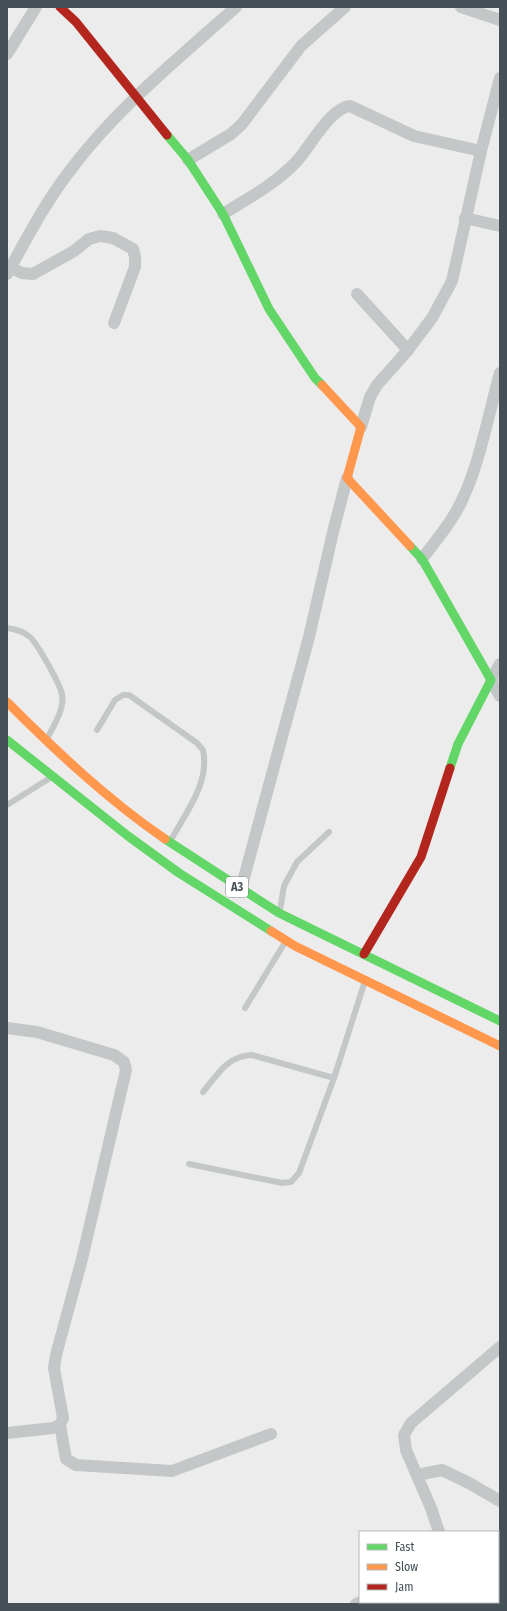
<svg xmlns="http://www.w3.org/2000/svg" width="507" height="1611" viewBox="0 0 507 1611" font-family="'Fira Sans Condensed',sans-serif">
  <rect width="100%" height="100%" fill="#edecec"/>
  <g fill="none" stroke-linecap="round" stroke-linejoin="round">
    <!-- lane -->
    <g stroke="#c3c7c8" stroke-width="6">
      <path d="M7,628C14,629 24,632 30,637C38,645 59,682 62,694C65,708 54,725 48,737"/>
      <path d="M97,730L115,700L123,695H129L197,743L203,750C210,783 186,812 171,840"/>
      <path d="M7,805L50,778"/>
      <path d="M280,910L284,886L297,862L329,832"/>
      <path d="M245,1008L284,944"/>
      <path d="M203,1092C218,1074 227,1056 252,1055L334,1078"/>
      <path d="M189,1164L282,1183L291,1182L299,1173L334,1078L364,984"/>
    </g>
    <!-- street -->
    <g stroke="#c3c7c8" stroke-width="12">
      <path d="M461,7L500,20"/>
      <path d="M7,54L36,7"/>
      <path d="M188,160L231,134L242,124L301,46L345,7"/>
      <path d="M223,214C249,198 275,184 296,162C310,147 330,108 350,106L414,136L481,151"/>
      <path d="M465,218L500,226"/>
      <path d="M7,266L22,273L33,274L74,251L89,239L100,236L113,238L133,249L135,257V267L114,323"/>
      <path d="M7,274C27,238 46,201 72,168C118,107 179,58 236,7"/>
      <path d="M357,294L408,350"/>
      <path d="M361,427L370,397L377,385L408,350L432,318L452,281L481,151L500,78"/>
      <path d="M422,559C437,539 453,521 463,498C480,462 489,412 500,373"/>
      <path d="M500,664L491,680L500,696"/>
      <path d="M241,889L309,637L333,532L347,478"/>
      <path d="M7,1028L37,1032L114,1055L124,1062L126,1070L82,1259L56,1355L54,1368L63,1418L60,1425L53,1428L7,1433"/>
      <path d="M60,1425L66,1459L76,1465L172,1471L271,1434"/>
      <path d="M417,1475L442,1470L469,1483L500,1501"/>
      <path d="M439,1532L431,1508L406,1450L404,1435L411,1423L500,1347"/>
      <path d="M449,1602V1604"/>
      <path d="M356,1604L360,1602"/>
    </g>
    <!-- fast -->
    <g stroke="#63d668" stroke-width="9">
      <path d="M167,135L188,160L223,214L269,309L315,378L322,385"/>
      <path d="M410,546L422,559L491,680L458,744L450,768"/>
      <path d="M7,740L128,836L179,873L271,931"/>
      <path d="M165,839L279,913L500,1021"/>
    </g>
    <!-- slow -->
    <g stroke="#ff974d" stroke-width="9">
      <path d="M322,385L361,427L347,478L410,546"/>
      <path d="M7,702C56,751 108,800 165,839"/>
      <path d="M271,931L295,946L500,1046"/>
    </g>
    <!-- jam -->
    <g stroke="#b3261e" stroke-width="9">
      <path d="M60,7L76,22L167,135"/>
      <path d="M364,954L421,857L450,768"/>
    </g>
  </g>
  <g text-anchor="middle" stroke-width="3" stroke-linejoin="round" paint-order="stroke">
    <!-- shield labels -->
    <rect fill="#fff" stroke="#7d8589" stroke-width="1" x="226" y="877" width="22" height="20" rx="3"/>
    <g font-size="12" font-weight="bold" fill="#455157">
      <text x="237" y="891">A3</text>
    </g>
  </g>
  <!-- border -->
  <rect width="507" height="1611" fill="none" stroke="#455157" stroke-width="16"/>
  <!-- legend -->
  <rect x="359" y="1531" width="140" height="72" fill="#ffffff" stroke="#b5b9bc"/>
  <rect x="367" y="1544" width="20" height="6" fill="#63d668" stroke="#b5b9bc"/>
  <text x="395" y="1551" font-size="12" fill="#455157">Fast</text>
  <rect x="367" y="1564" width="20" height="6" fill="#ff974d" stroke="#b5b9bc"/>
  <text x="395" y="1571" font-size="12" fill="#455157">Slow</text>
  <rect x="367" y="1584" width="20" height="6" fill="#b3261e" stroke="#b5b9bc"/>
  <text x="395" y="1591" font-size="12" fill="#455157">Jam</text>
</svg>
